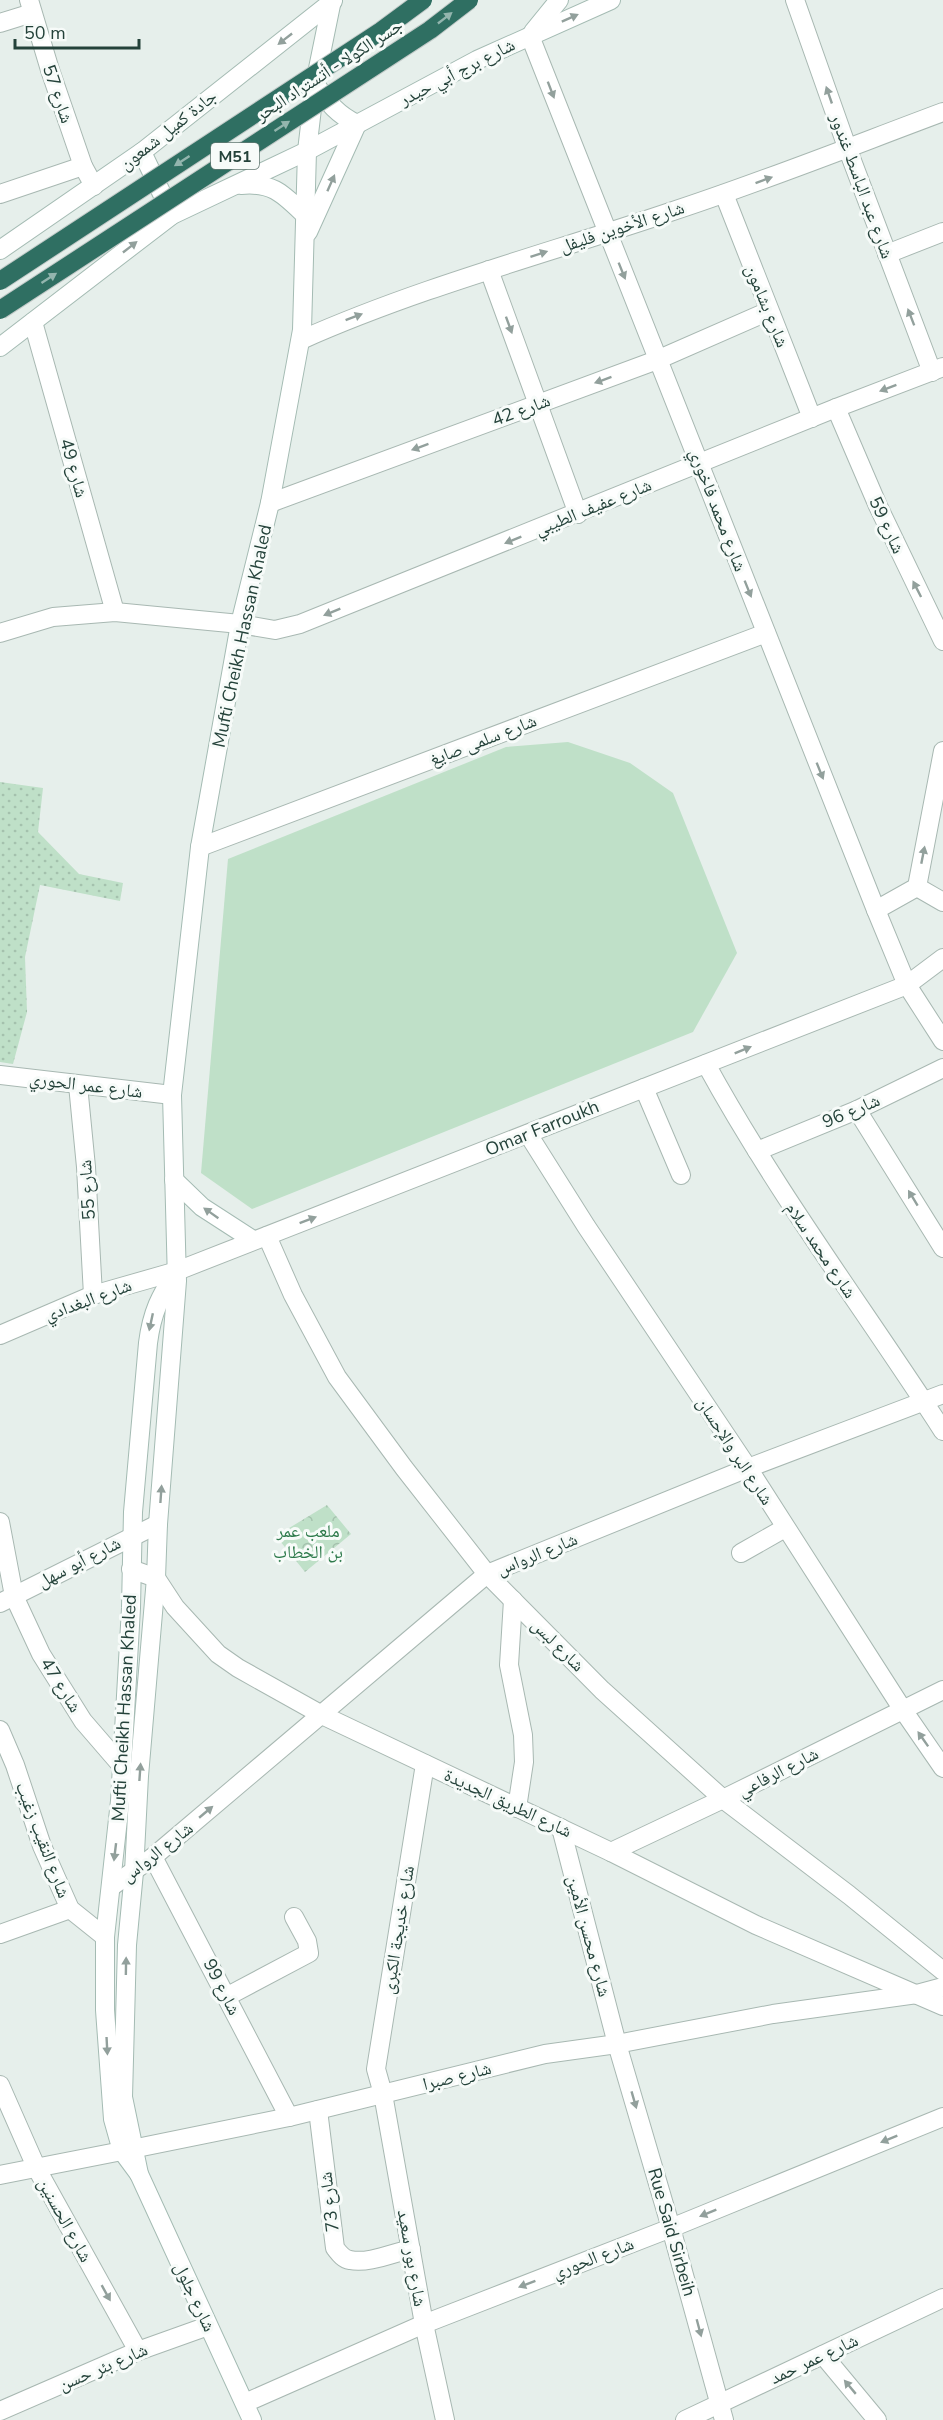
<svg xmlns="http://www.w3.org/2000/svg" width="943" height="2420" viewBox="0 0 943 2420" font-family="'Nunito Sans','Noto Naskh Arabic',sans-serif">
  <defs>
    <pattern id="grass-dots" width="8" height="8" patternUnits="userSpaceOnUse" patternTransform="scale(1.5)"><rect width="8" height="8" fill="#bfe0c8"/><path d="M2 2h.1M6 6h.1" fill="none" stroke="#a4c1ad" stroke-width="1.8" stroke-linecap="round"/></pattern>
    <pattern id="park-crowns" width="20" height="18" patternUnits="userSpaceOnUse" patternTransform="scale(1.5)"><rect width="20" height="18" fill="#bfe0c8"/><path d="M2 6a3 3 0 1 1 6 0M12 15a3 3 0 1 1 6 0" fill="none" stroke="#a4c1ad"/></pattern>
  </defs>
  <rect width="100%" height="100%" fill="#e6efeb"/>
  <!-- grass -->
  <path fill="url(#grass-dots)" d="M0,782L43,788L38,832L79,874L123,883L120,901L40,885L25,957L27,1012L13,1064L0,1062Z"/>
  <!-- park -->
  <path fill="url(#park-crowns)" d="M327,1505L351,1534L305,1572L276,1536Z"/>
  <!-- garden -->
  <path fill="#bfe0c8" d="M568,742L630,763L673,793L737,953L693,1032L252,1209L201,1173L228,859L506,747Z"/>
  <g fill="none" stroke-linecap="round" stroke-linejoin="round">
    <!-- minor casing -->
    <g stroke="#a8b8b2" stroke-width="20">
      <g id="minor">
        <path d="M29,0L50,70L83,166L94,186"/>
        <path d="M795,0L848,150L932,372"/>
        <path d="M0,23L32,13"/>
        <path d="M0,194L83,166"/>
        <path d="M724,194L812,418"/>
        <path d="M887,254L943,232"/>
        <path d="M489,270L578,514"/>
        <path d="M33,322L115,612"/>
        <path d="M301,340C420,287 546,254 670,212C762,182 852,146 943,112"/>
        <path d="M836,408L878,506L943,641"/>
        <path d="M270,503L657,360L769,311"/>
        <path d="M0,633L53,617L115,612L240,624"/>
        <path d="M200,847L766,633"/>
        <path d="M917,887L943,902"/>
        <path d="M876,910L917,887L943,751"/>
        <path d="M706,1064C776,1192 864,1309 943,1431"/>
        <path d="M0,1075L172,1095"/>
        <path d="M78,1085L86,1167L93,1295"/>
        <path d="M644,1088L681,1175"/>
        <path d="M857,1110L943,1248"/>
        <path d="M528,1134L586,1226L748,1468L903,1710L943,1768"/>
        <path d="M757,1151L857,1110L943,1068"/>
        <path d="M267,1236L293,1295L337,1377L404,1468L487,1574L602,1690L723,1799L849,1895L943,1971"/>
        <path d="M0,1522L14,1596L41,1654L83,1721L121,1765"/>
        <path d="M741,1553L785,1528"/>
        <path d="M513,1600L509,1665L523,1735L524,1762L517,1808"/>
        <path d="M0,1603L158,1524"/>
        <path d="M0,1730L15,1765L42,1846L70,1909L105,1937"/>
        <path d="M425,1764L376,2069L383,2094L424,2324L445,2420"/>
        <path d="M561,1828L617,2044L671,2228L724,2420"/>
        <path d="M611,1852L723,1799L943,1690"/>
        <path d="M153,1857L289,2117"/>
        <path d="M111,1887L153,1857L487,1574L748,1468L943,1394"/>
        <path d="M0,1934L70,1909"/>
        <path d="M226,1997L309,1953L307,1941L294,1917"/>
        <path d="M0,2085L37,2169L138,2351"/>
        <path d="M318,2110L335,2248C339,2253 343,2259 350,2260C368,2264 393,2253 411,2249"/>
        <path d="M0,2175L122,2151"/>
        <path d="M823,2355L877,2420"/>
        <path d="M245,2403L424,2324L671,2228L943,2117"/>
        <path d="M0,2411L138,2351L208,2326"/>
        <path d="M685,2420L943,2298"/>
      </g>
    </g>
    <!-- tertiary casing -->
    <g stroke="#a8b8b2" stroke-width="20">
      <g id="tertiary">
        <path d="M530,36L876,910L907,985L943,1041"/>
        <path d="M240,624L275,630L300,624L836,408L943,367"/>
        <path d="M0,1335L93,1295L177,1271L907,985L943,958"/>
        <path d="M131,1569L156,1578L175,1607L218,1654L238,1668L322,1715L611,1852L756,1925L943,2006"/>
        <path d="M122,2151L289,2117L545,2054L617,2044L773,2014L917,1994L943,1987"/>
      </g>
    </g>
    <!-- secondary casing -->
    <g stroke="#a4bbb3" stroke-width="20">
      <g id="secondary">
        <path d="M533,32L559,0"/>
        <path d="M316,85C328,103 338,115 357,124"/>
        <path d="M142,152L172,215"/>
        <path d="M241,185C273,182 283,194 305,215"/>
        <path d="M308,232L357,124"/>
        <path d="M0,250L142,152L333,1"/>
        <path d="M0,347L172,215L307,151L477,60L611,0"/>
        <path d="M174,1180L202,1207L253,1240"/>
        <path d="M139,2174L122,2151L113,2119L105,2010V1937L120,1801L131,1608L133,1512L148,1343C152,1312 160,1296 177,1271"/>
        <path d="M252,2420L139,2174L123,2097L127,1945L134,1872L139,1776L156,1578L158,1524L177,1281L172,1095L200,847L240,624L270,503L302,330L307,151L315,83L332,0"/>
      </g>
    </g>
    <!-- minor -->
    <use href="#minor" stroke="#fff" stroke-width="18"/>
    <!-- tertiary -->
    <use href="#tertiary" stroke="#fff" stroke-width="18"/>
    <!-- secondary -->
    <use href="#secondary" stroke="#fff" stroke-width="18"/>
    <!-- motorway-bridge casing -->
    <g stroke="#c2cac8" stroke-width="20" stroke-linecap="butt">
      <g id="motorway-bridge">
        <path d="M0,281L381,31L423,0"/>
        <path d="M0,310L430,30L469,0"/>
      </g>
    </g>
    <!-- motorway-bridge -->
    <use href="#motorway-bridge" stroke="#2f6f62" stroke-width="18"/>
  </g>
  <!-- one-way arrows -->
  <defs><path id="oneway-solid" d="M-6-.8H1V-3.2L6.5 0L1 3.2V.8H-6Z" transform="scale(1.5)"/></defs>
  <g fill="#93b5ae">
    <use href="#oneway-solid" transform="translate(445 18) rotate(-38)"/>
    <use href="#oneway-solid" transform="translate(282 126) rotate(-33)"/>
    <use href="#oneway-solid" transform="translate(182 161) rotate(147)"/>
    <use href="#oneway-solid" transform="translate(49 278) rotate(-33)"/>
  </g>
  <g fill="#92a09c">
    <use href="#oneway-solid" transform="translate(570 18) rotate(-24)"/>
    <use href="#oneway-solid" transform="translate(285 39) rotate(142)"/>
    <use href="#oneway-solid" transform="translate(551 90) rotate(69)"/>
    <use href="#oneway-solid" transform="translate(829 95) rotate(-109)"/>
    <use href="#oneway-solid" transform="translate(764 180) rotate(-20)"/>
    <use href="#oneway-solid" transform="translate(331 183) rotate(-66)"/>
    <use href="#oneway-solid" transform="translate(130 247) rotate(-38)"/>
    <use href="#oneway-solid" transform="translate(539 254) rotate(-18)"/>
    <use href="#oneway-solid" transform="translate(622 271) rotate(68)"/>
    <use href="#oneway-solid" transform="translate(354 317) rotate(-21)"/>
    <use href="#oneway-solid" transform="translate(911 317) rotate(-111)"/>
    <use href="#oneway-solid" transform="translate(509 325) rotate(70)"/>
    <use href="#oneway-solid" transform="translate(603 380) rotate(160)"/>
    <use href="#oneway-solid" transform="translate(888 388) rotate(159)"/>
    <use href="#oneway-solid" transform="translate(420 447) rotate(160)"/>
    <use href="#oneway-solid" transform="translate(513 540) rotate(158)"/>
    <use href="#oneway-solid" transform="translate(748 589) rotate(68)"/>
    <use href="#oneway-solid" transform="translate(917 589) rotate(-117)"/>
    <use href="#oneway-solid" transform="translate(332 612) rotate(158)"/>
    <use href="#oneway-solid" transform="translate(820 771) rotate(68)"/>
    <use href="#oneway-solid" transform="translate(923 855) rotate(-79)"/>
    <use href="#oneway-solid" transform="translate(743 1050) rotate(-22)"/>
    <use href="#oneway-solid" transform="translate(913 1198) rotate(-121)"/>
    <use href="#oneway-solid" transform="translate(211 1213) rotate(-145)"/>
    <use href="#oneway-solid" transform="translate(308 1220) rotate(-21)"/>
    <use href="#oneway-solid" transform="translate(151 1322) rotate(102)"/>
    <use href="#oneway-solid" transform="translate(161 1494) rotate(-86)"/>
    <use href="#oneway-solid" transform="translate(923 1739) rotate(-125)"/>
    <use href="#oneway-solid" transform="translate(140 1772) rotate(-86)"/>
    <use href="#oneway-solid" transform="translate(206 1812) rotate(-40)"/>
    <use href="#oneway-solid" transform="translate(115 1852) rotate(97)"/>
    <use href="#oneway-solid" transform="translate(126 1966) rotate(-89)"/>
    <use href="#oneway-solid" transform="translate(107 2046) rotate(87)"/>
    <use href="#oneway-solid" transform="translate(634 2100) rotate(74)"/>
    <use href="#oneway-solid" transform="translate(889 2139) rotate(158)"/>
    <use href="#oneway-solid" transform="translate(708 2213) rotate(158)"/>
    <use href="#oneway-solid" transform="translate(527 2284) rotate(159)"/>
    <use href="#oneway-solid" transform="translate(106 2293) rotate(61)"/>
    <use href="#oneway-solid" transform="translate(699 2328) rotate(75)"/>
    <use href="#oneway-solid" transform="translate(850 2387) rotate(-130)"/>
  </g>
  <g text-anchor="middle" stroke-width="6" stroke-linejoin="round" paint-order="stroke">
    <!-- shield labels -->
    <rect fill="#f7fbf9" stroke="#637a73" stroke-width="1.5" x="211" y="143" width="48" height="26" rx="4.5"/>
    <g font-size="16" font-weight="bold" fill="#24423a">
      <text x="235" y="162">M51</text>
    </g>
    <!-- street labels -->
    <g font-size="18" fill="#24423a" stroke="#f7fbf9">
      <text transform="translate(329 70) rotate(-33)" y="6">جسر الكولا - أتستراد البحر</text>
      <text transform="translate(457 72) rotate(-27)" y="6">شارع برج أبي حيدر</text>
      <text transform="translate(58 94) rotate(71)" y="6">شارع 57</text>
      <text transform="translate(168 130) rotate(-38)" y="6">جادة كميل شمعون</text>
      <text transform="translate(862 186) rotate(70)" y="6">شارع عبد الباسط غندور</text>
      <text transform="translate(622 227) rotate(-18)" y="6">شارع الأخوين فليفل</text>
      <text transform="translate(767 306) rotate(68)" y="6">شارع بشامون</text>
      <text transform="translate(521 410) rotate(-20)" y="6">شارع 42</text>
      <text transform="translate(74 468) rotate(74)" y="6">شارع 49</text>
      <text transform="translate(593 507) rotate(-22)" y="6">شارع عفيف الطيبي</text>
      <text transform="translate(718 510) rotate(69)" y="6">شارع محمد فاخوري</text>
      <text transform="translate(887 525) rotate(65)" y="6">شارع 59</text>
      <text transform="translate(242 636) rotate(-78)" y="6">Mufti Cheikh Hassan Khaled</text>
      <text transform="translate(483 740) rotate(-21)" y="6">شارع سلمى صايغ</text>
      <text transform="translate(86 1085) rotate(7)" y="6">شارع عمر الحوري</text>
      <text transform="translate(851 1111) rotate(-23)" y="6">شارع 96</text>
      <text transform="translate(542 1128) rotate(-22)" y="6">Omar Farroukh</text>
      <text transform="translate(87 1190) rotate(-94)" y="6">شارع 55</text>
      <text transform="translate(821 1250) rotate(56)" y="6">شارع محمد سلام</text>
      <text transform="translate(88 1300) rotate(-20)" y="6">شارع البغدادي</text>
      <text transform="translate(735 1451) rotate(57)" y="6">شارع البر والإحسان</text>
      <text transform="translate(537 1554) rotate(-22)" y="6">شارع الرواس</text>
      <text transform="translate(79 1562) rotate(-27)" y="6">شارع أبو سهل</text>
      <text transform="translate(558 1645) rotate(45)" y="6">شارع لبس</text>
      <text transform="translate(61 1685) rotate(58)" y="6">شارع 47</text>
      <text transform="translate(124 1708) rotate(-87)" y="6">Mufti Cheikh Hassan Khaled</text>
      <text transform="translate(778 1772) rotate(-27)" y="6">شارع الرفاعي</text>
      <text transform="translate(508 1803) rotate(25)" y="6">شارع الطريق الجديدة</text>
      <text transform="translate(43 1840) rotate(69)" y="6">شارع النقيب زغيب</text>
      <text transform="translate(157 1852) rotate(-38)" y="6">شارع الرواس</text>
      <text transform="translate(398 1930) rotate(-81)" y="6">شارع خديجة الكبرى</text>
      <text transform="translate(589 1936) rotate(75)" y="6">شارع محسن الأمين</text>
      <text transform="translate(222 1987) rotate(63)" y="6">شارع 99</text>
      <text transform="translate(457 2076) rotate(-14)" y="6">شارع صبرا</text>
      <text transform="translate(329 2202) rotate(-97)" y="6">شارع 73</text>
      <text transform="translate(65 2220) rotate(61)" y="6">شارع الحسنين</text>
      <text transform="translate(672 2232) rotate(74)" y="6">Rue Said Sirbeih</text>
      <text transform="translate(412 2258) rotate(80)" y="6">شارع بور سعيد</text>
      <text transform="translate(593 2258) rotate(-21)" y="6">شارع الحوري</text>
      <text transform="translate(195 2297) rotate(65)" y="6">شارع جلول</text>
      <text transform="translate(814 2359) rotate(-25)" y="6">شارع عمر حمد</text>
      <text transform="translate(103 2367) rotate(-23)" y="6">شارع بئر حسن</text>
    </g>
    <!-- park labels -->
    <g font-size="18" fill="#2d7a4b" stroke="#f7fbf9">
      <text x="308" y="1537">ملعب عمر<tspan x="308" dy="21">بن الخطاب</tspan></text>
    </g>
  </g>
  <!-- scale -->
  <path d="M15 39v9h124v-9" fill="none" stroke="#24423a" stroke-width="3"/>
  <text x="24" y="39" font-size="18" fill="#24423a" stroke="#f7fbf9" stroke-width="4.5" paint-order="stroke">50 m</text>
</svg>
